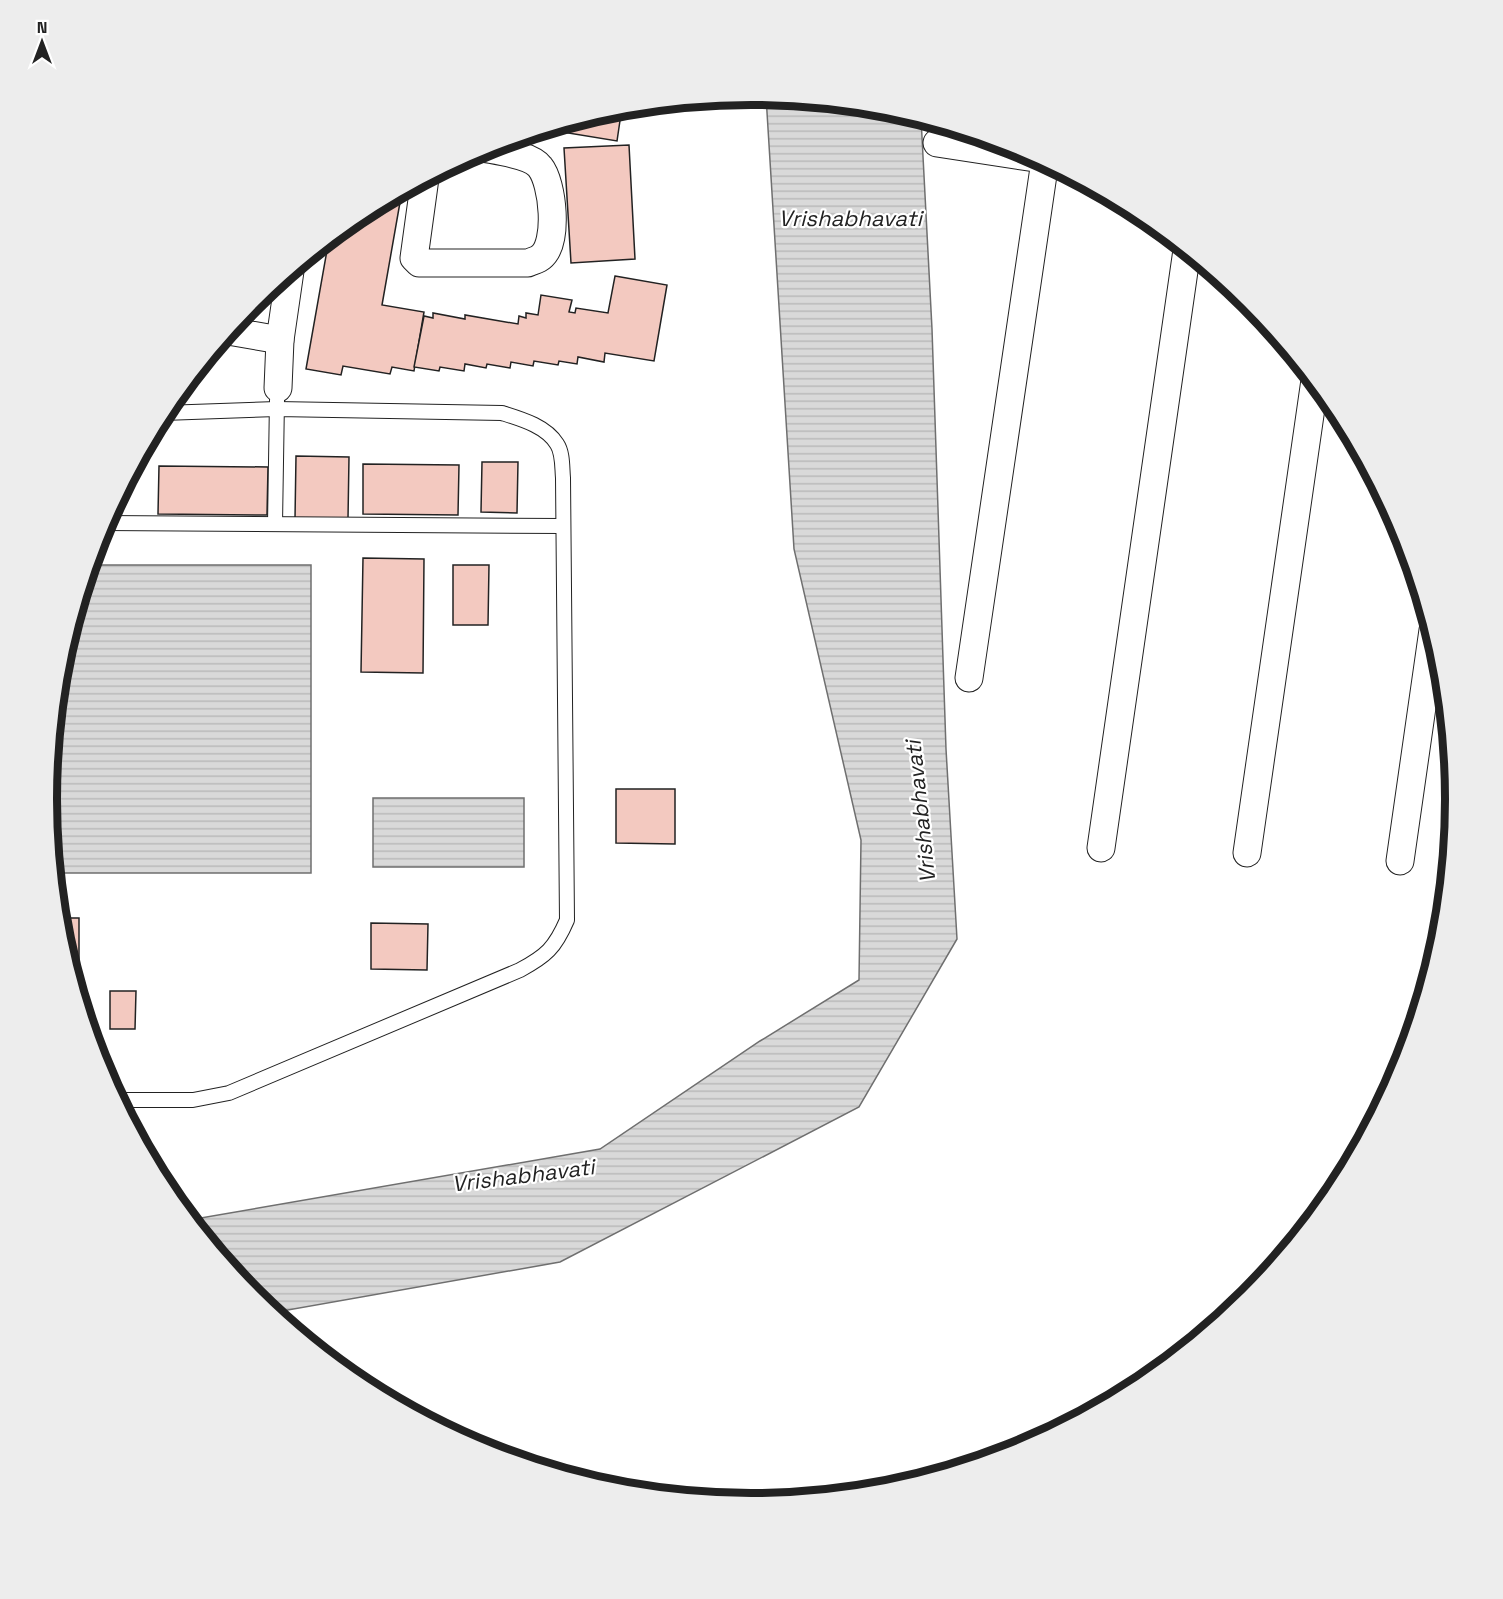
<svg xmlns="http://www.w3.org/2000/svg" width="1503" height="1599" viewBox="0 0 1503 1599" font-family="'Space Grotesk',sans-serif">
  <defs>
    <pattern id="water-rules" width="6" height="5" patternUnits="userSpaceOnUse" patternTransform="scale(1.5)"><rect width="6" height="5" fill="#d9d9d9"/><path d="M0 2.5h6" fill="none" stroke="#bababa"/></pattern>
  </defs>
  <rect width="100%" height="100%" fill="#fff"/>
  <!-- water -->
  <g fill="url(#water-rules)" stroke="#6f6f6f" stroke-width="1.5">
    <path d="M766,96L889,108L921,118L932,329L946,749L957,939L859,1107L560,1262L271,1313L253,1298L189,1220L600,1149L760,1041L859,980L861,840L794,549Z"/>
    <path d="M90,565H311V873H54L47,799L60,662Z"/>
    <rect x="373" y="798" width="151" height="69"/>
  </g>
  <!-- building -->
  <g fill="#f3c9c0" stroke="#222" stroke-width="1.5">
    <path d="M622,107L617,141L544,129L614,108Z"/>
    <path d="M629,145L635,259L571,263L564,148Z"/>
    <path d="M402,191L382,305L424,312L414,371L392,367L390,374L343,366L341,375L306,369L329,239L360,213Z"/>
    <path d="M615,276L667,285L654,361L605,353L604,362L578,357L577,364L559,361L558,365L534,361L533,366L511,362L510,368L487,364L486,368L465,364L464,371L440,367L439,371L414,367L424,316L433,318V313L465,319V315L518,324L519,316L526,318V313L538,315L541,295L572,300L569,312L575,313L576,308L608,313Z"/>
    <path d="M296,456L349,457L348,519H295Z"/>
    <path d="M482,462H518L517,513L481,512Z"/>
    <path d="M363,464L459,465L458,515L363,514Z"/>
    <path d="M159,466L268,467L267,515L158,514Z"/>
    <path d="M363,558L424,559L423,673L361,672Z"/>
    <path d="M453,565H489L488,625H453Z"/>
    <path d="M616,789H675V844L616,843Z"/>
    <path d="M58,918H79V961H67L60,937Z"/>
    <path d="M371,923L428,924L427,970L371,969Z"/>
    <path d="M110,991H136L135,1029H110Z"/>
  </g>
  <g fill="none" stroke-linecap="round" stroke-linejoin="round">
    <!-- lane casing -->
    <g stroke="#222" stroke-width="16">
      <g id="lane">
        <path d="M104,523L563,526"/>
        <path d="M275,524L277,400"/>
        <path d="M117,1100H193L229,1093L520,970C546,956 555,948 567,920L563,478C562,467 563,453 557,444C546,426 521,419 502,413L277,409L163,413"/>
      </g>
    </g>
    <!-- street casing -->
    <g stroke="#222" stroke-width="29">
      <g id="street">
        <path d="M937,143L1042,159"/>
        <path d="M425,178L414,258L419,263H528C532,261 538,260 541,257C559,243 553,183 540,167C531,155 498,151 483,148"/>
        <path d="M228,331L280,340"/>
        <path d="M278,388L280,340L290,271"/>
        <path d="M969,678L1045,161"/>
        <path d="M1101,848L1187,250"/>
        <path d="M1247,853L1315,380"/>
        <path d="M1400,861L1433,630"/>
      </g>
    </g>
    <!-- lane -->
    <use href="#lane" stroke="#fff" stroke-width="14"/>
    <!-- street -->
    <use href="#street" stroke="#fff" stroke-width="27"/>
  </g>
  <g text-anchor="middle" stroke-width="4.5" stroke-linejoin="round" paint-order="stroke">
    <!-- water labels -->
    <g font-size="22" font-style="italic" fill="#222" stroke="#fff">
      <text x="850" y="226">Vrishabhavati</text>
      <text transform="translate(920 812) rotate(-96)" y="8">Vrishabhavati</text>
      <text transform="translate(523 1175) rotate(-7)" y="8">Vrishabhavati</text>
    </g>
  </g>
  <!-- crop -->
  <path d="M0 0H1503V1599H0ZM57 799a694 694 0 1 1 1388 0a694 694 0 1 1-1388 0Z" fill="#ededed" fill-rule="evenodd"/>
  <path fill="none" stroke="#222" stroke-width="8" d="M57 799a694 694 0 1 1 1388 0a694 694 0 1 1-1388 0Z"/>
  <!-- north arrow -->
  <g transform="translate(42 42)" stroke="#ffffff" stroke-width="4.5" paint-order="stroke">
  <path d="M0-4.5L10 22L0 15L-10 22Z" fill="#222222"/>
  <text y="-9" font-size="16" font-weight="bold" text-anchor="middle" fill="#222222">N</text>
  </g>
</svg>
